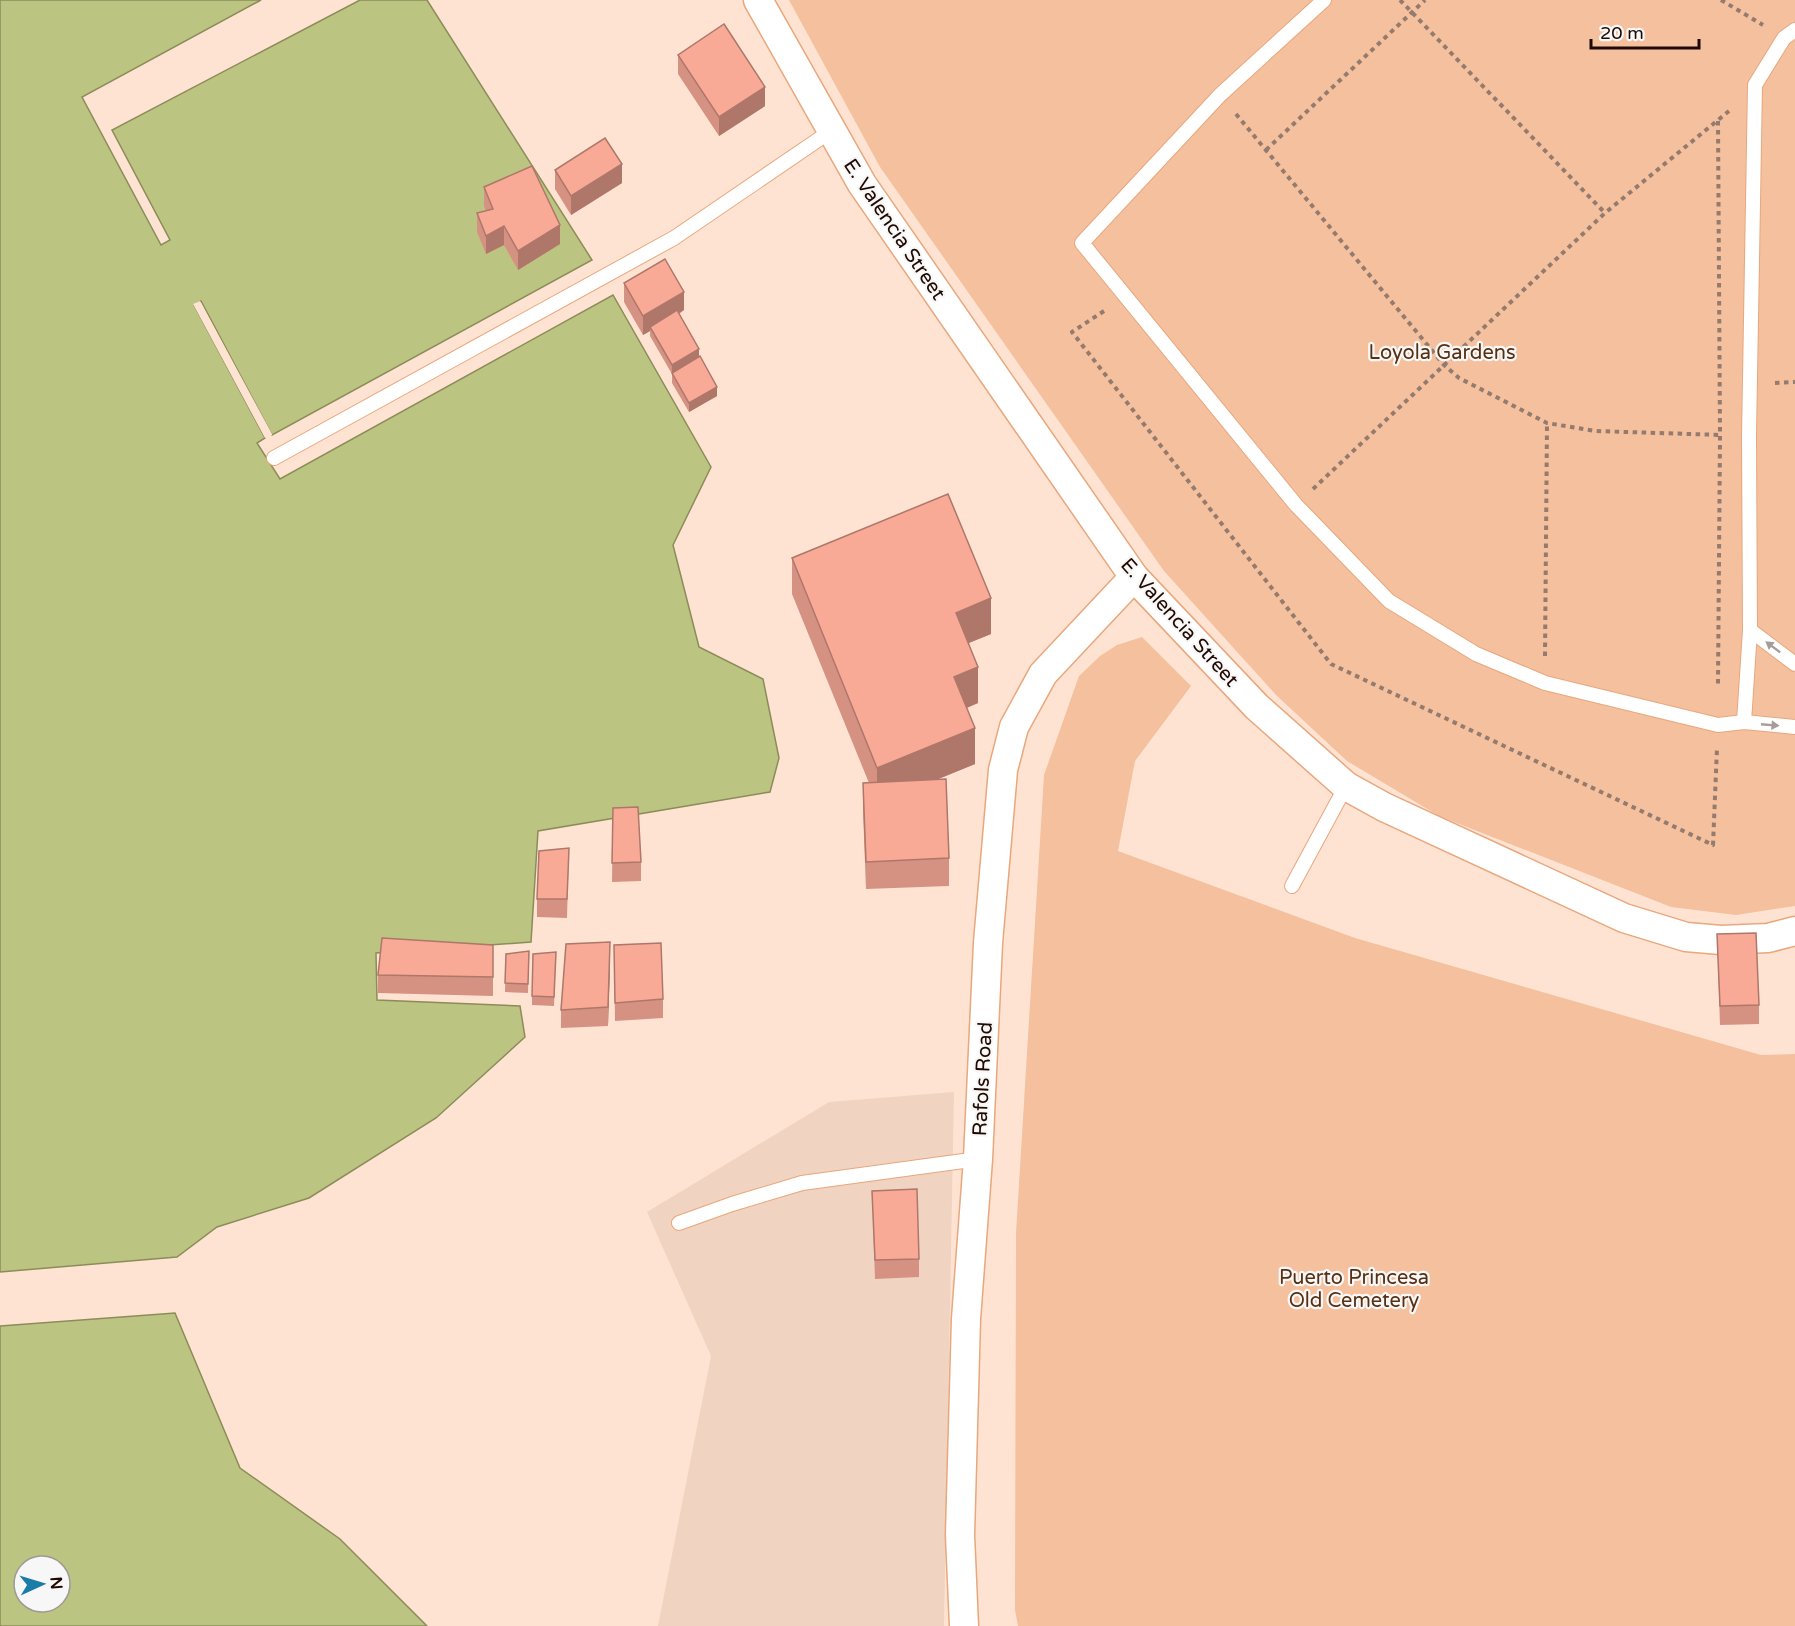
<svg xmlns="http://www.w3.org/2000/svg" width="1795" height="1626" viewBox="0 0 1795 1626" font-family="'Varela Round',sans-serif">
  <rect width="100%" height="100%" fill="#ffe3d2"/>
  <!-- built -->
  <path fill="#f0d3c0" d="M954,1092L944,1626H658L711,1356L647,1212L829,1102Z"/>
  <!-- green -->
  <g fill="#f4c09e">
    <path d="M789,0H1795V906L1736,915L1671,907L1439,816L1347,761L1276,695L1164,571L880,167Z"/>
    <path d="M1142,637L1191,686L1135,761L1118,851L1355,938L1761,1055L1795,1054V1626H1018L1015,1610L1016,1233L1044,775L1079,676L1100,656L1117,645Z"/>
  </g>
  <!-- water -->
  <g fill="#bbc480" stroke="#8c8c5a" stroke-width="1.5" fill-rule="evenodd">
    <path d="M0,0H261L82,97L161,245L170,240L112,130L360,0H427L592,260L272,435L201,301L194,305L265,438L257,443L280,479L613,295L711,467L673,545L699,647L763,679L779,758L770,792L538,831L531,942L376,953L377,1000L520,1006L525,1037L436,1118L309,1198L217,1227L177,1257L0,1272Z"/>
    <path d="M175,1313L240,1468L340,1539L427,1626H0V1326ZM24,1566H60V1602H24Z"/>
  </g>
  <!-- pier -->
  <path fill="#ffe3d2" d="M200,301L272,434V435L269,436L199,305L198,306L267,437L265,438L193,304Z"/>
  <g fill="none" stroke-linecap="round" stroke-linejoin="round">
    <!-- service casing -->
    <g stroke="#e8a77c" stroke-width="16">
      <g id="service">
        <path d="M1324,0L1220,95L1082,243L1296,505L1389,601L1476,654L1545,683L1718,725L1744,722L1795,727"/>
        <path d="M274,458L674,238L831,131"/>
        <path d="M1750,630L1795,664"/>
        <path d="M1744,722L1750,630L1749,436L1755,85L1784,38L1795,30"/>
        <path d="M1292,886L1346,786"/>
        <path d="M679,1223L732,1204L802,1183L978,1159"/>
      </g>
    </g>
    <!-- minor casing -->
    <g stroke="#e8a77c" stroke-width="31">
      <g id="minor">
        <path d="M758,0L862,184L1134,577L1257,707L1346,786L1384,807L1624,918L1686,937L1721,940L1768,938L1795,931"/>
        <path d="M964,1626L960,1535L966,1319L978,1159L988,943L1003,770L1014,727L1043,674L1134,577"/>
      </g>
    </g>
    <!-- path -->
    <g stroke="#947b6d" stroke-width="4" stroke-dasharray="4.5 4.5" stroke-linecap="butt">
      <path d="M1400,0L1605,213"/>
      <path d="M1721,0L1763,25"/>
      <path d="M1236,114L1444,365L1459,378L1547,423L1595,431L1721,435"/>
      <path d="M1718,121L1720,435L1718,684"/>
      <path d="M1266,150L1425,0"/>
      <path d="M1104,311L1072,332L1331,664L1713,845L1717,748"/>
      <path d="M1775,383L1795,382"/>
      <path d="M1313,489L1605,213L1729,111"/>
      <path d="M1545,656L1547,423"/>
    </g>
    <!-- service -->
    <use href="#service" stroke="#fff" stroke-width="14"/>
    <!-- minor -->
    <use href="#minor" stroke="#fff" stroke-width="28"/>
  </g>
  <!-- wall -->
  <g fill="#d59282">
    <path d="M678,55L765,106L719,136L678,74Z"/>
    <path d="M555,170L622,183L571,215L555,189Z"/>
    <path d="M484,187L560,244L518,270L504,245L486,254L477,232V213L486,211L484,206Z"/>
    <path d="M624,283L684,310L679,314L717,396L689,412L672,383V374L650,336V331L643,335L624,302Z"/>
    <path d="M792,558L991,634L969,643L978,703L967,708L975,764L936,780L949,858V886L866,889L863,811V783H869L792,594Z"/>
    <path d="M613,808L641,862V881L612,882Z"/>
    <path d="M569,848L567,918L537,917V899Z"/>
    <path d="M1717,934L1759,1005V1024L1720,1025Z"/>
    <path d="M493,945V996L378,993V975Z"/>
    <path d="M614,945L663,999V1018L615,1021Z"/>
    <path d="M529,951L528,993L505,992L506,954Z"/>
    <path d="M556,952L554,1006L532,1005V996Z"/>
    <path d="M610,961L608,1026L561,1028V1010Z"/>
    <path d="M872,1191L919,1259V1277L875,1279Z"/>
  </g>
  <!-- shaded-wall -->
  <g fill="#ae776a">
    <path d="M765,87V106L719,136V117Z"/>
    <path d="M622,164V183L571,215V196Z"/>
    <path d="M560,225V244L518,270V251Z"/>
    <path d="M504,226V245L486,254V236Z"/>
    <path d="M684,292V310L651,330L650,327V331L643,335V316Z"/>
    <path d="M699,349V359L672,374V365Z"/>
    <path d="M717,387V396L689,412V403Z"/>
    <path d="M991,598V634L956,648V613Z"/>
    <path d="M978,667V703L954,713V677Z"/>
    <path d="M975,728V764L877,804V768Z"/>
    <path d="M610,942V961L608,1026V1007Z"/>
  </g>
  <!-- building -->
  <g fill="#f8aa97" stroke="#ae776a" stroke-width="1.5">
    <path d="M724,24L765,87L719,117L678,55Z"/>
    <path d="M605,138L622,164L571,196L555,170Z"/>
    <path d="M532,166L560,225L518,251L504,226L486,236L477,213L493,209L484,187Z"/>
    <path d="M665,259L684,292L643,316L624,283Z"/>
    <path d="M677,310L699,349L672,365L650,327Z"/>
    <path d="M700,356L717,387L689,403L672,373Z"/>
    <path d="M948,494L991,598L956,613L978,667L954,677L975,728L877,768L792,558Z"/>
    <path d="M946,779L949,858L866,862L863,783Z"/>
    <path d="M638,807L641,862L612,863L613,808Z"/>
    <path d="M569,848L567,899H537L539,851Z"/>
    <path d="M1756,933L1759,1005L1720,1006L1717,934Z"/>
    <path d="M382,938L493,945V977L378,975Z"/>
    <path d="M610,942L608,1007L561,1010L566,944Z"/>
    <path d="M661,943L663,999L615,1003L614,945Z"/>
    <path d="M529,951L528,984L505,983L506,954Z"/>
    <path d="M556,952L554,997L532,996L533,954Z"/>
    <path d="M917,1189L919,1259L875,1260L872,1191Z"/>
  </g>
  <!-- one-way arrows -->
  <defs><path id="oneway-solid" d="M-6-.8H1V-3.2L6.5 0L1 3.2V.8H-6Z" transform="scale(1.5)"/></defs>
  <g fill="#a59d99">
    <use href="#oneway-solid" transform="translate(1773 647) rotate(-143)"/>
    <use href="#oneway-solid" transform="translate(1770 725) rotate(5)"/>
  </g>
  <g text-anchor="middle" stroke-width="4.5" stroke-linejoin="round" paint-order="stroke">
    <!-- street labels -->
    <g font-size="20" fill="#1f0900" stroke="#f7f7f7">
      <text transform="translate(895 229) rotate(56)" y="7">E. Valencia Street</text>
      <text transform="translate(1180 622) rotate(48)" y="7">E. Valencia Street</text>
      <text transform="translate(982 1079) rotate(-87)" y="7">Rafols Road</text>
    </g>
    <!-- park labels -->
    <g font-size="20" fill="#572f11" stroke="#f7f7f7">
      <text x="1442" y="359">Loyola Gardens</text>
      <text x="1354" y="1284">Puerto Princesa<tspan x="1354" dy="23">Old Cemetery</tspan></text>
    </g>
  </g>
  <!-- north arrow -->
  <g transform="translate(42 1584) rotate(86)"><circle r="28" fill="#f7f7f7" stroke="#a19894" stroke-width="1.5"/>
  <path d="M0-4.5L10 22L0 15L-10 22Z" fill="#1b7ca8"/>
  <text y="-9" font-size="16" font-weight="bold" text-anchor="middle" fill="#1f0900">N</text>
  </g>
  <!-- scale -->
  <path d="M1591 39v9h108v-9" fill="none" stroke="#1f0900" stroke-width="3"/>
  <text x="1600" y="39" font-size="18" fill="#1f0900" stroke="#f7f7f7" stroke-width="4.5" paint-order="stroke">20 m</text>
</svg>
